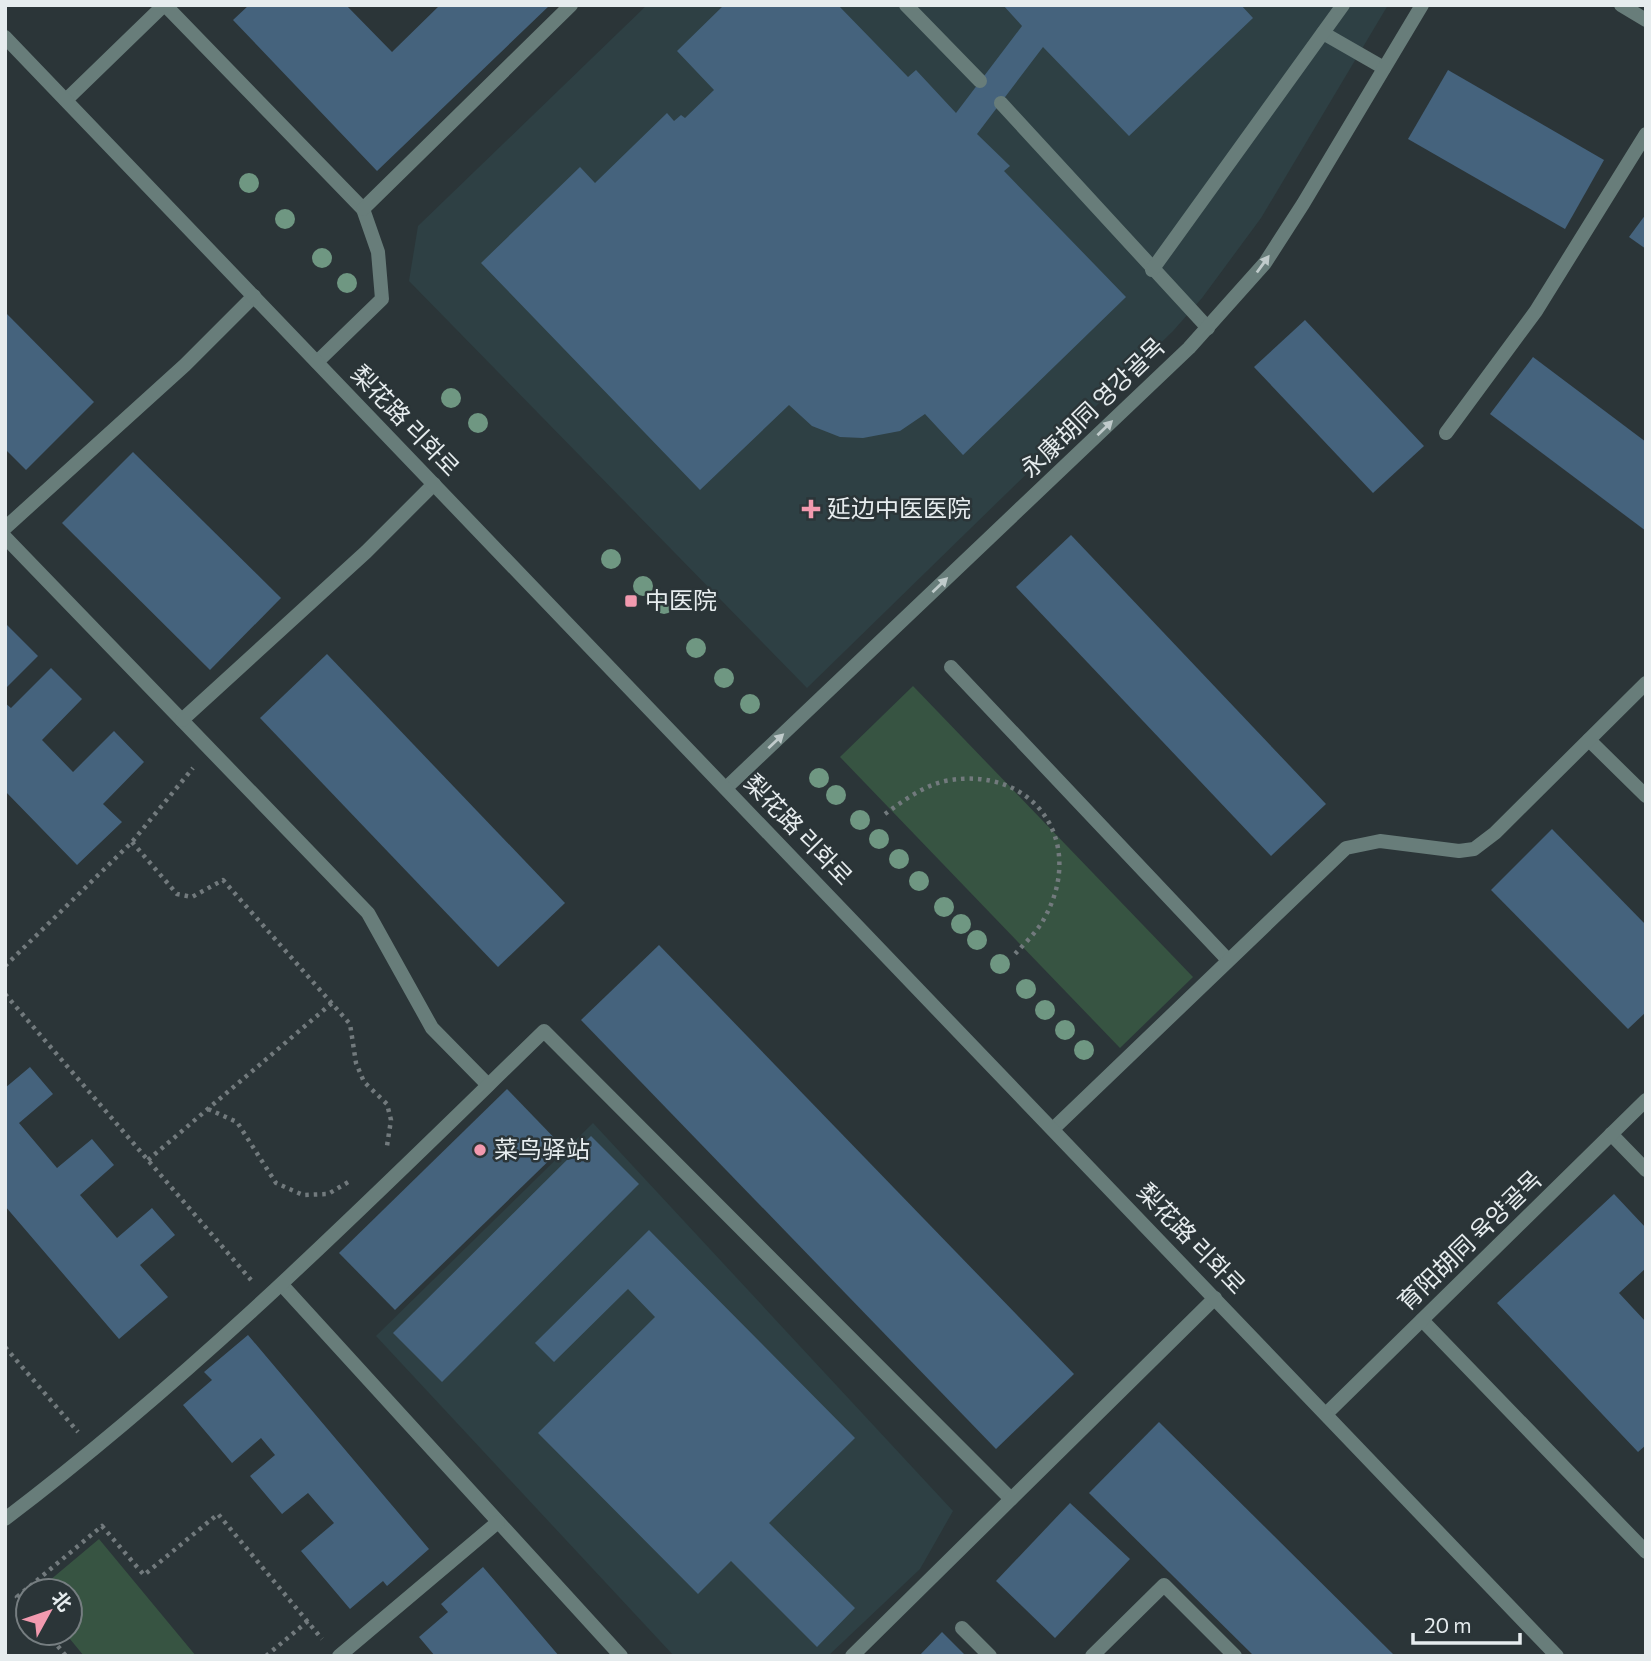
<svg xmlns="http://www.w3.org/2000/svg" width="1651" height="1661" viewBox="0 0 1651 1661" font-family="Commissioner,'Noto Sans SC','Noto Sans KR',sans-serif">
  <rect width="100%" height="100%" fill="#2b3538"/>
  <!-- built -->
  <g fill="#2e4044">
    <path d="M647,5H1388L1261,218L1202,298L1173,331L807,688L409,281L418,226Z"/>
    <path d="M593,1123L953,1511L920,1569L828,1656H674L376,1336Z"/>
  </g>
  <!-- green -->
  <g fill="#375442">
    <path d="M913,686L1193,977L1120,1048L840,757Z"/>
    <path d="M99,1539L196,1656H84L65,1633H70V1591H37Z"/>
  </g>
  <!-- building -->
  <g fill="#45637d">
    <path d="M249,5H346L392,52L440,5H550L377,171L233,20Z"/>
    <path d="M724,5H838L908,77L916,70L956,113L1022,26L1003,5H1241L1253,18L1129,136L1043,47L977,134L1010,166L1004,171L1126,297L963,455L925,414L900,431L863,438L840,437L812,426L789,405L700,490L481,263L580,167L595,183L667,113L674,121L681,115L685,118L714,90L677,51Z"/>
    <path d="M1448,70L1604,160L1565,229L1408,139Z"/>
    <path d="M1646,214V249L1629,237Z"/>
    <path d="M5,312L94,402L26,470L5,449Z"/>
    <path d="M1305,320L1424,446L1373,493L1254,367Z"/>
    <path d="M1533,357L1646,442V531L1490,414Z"/>
    <path d="M133,452L281,598L210,670L62,523Z"/>
    <path d="M1071,535L1326,804L1271,856L1016,587Z"/>
    <path d="M7,625L38,656L5,689V627Z"/>
    <path d="M327,654L565,903L498,967L260,718Z"/>
    <path d="M51,668L82,699L42,740L73,772L114,731L144,762L103,804L122,822L77,865L5,791V703L11,708Z"/>
    <path d="M1552,829L1646,925V1012L1628,1029L1491,890Z"/>
    <path d="M659,945L1074,1374L996,1449L581,1020Z"/>
    <path d="M30,1067L53,1094L19,1123L57,1168L92,1139L114,1165L80,1195L117,1238L152,1208L175,1235L140,1265L168,1297L119,1339L5,1206V1088Z"/>
    <path d="M507,1089L563,1147L395,1310L339,1253Z"/>
    <path d="M591,1136L639,1184L442,1382L393,1333Z"/>
    <path d="M1614,1194L1646,1228V1268L1619,1293L1646,1322V1445L1638,1452L1497,1303Z"/>
    <path d="M649,1230L855,1438L769,1523L855,1608L817,1647L731,1561L698,1594L538,1433L655,1317L628,1289L554,1362L535,1343Z"/>
    <path d="M248,1335L429,1549L387,1586L383,1581L350,1609L301,1551L334,1523L308,1493L282,1514L250,1476L275,1455L261,1438L232,1463L183,1405L212,1380L204,1372Z"/>
    <path d="M1159,1422L1395,1656H1254L1089,1493Z"/>
    <path d="M1070,1503L1130,1559L1055,1638L996,1581Z"/>
    <path d="M483,1567L559,1656H435L419,1637L448,1612L441,1604Z"/>
    <path d="M942,1632L966,1656H919Z"/>
  </g>
  <g fill="none" stroke-linecap="round" stroke-linejoin="round">
    <!-- path -->
    <g stroke="#727a7d" stroke-width="4.5" stroke-dasharray="3.5 5" stroke-linecap="butt">
      <path d="M885,814C903,801 923,786 945,781C1032,764 1087,840 1045,917C1038,931 1025,943 1015,954"/>
      <path d="M132,842L177,894L192,897L223,880L350,1024L356,1063L364,1082L387,1104L391,1120L387,1146"/>
      <path d="M5,966L132,842L193,768"/>
      <path d="M5,994L251,1280"/>
      <path d="M208,1109L237,1122L276,1183L303,1195L328,1194L350,1181"/>
      <path d="M148,1160L332,1003"/>
      <path d="M5,1347L78,1432"/>
      <path d="M28,1610L17,1597L102,1526L144,1575L218,1514L322,1639"/>
      <path d="M47,1633L66,1656"/>
      <path d="M266,1656L308,1621"/>
    </g>
    <!-- service -->
    <g stroke="#687d7a" stroke-width="14">
      <path d="M165,5L363,209L378,252L382,299L317,362"/>
      <path d="M906,5L980,81"/>
      <path d="M1323,33L1384,68"/>
      <path d="M66,100L164,5"/>
      <path d="M1001,103L1208,328"/>
      <path d="M363,209L571,5"/>
      <path d="M1152,270L1343,5"/>
      <path d="M1446,433L1536,311L1646,134"/>
      <path d="M5,528L185,365L254,296"/>
      <path d="M5,537L368,913L432,1028L488,1085"/>
      <path d="M951,667L1227,959"/>
      <path d="M182,720L366,552L434,484"/>
      <path d="M1589,740L1646,796"/>
      <path d="M1053,1129L1346,848L1380,841L1459,851L1474,849L1495,833L1646,683"/>
      <path d="M1611,1134L1646,1170"/>
      <path d="M282,1285L621,1656"/>
      <path d="M1422,1320L1646,1552"/>
      <path d="M5,1519C199,1372 370,1200 544,1031L1011,1499"/>
      <path d="M962,1628L990,1656"/>
      <path d="M339,1656L498,1522"/>
      <path d="M1092,1656L1164,1585L1235,1656"/>
    </g>
    <!-- minor -->
    <g stroke="#687d7a" stroke-width="14">
      <path d="M1621,5L1646,20"/>
      <path d="M726,788L1189,348L1265,263L1303,204L1422,5"/>
      <path d="M1326,1414L1646,1100"/>
      <path d="M852,1656L1215,1298"/>
    </g>
    <!-- tertiary -->
    <path stroke="#687d7a" stroke-width="14" d="M5,37L1557,1656"/>
  </g>
  <!-- trees -->
  <g fill="#6f9782">
    <circle cx="249" cy="183" r="10"/>
    <circle cx="285" cy="219" r="10"/>
    <circle cx="322" cy="258" r="10"/>
    <circle cx="347" cy="283" r="10"/>
    <circle cx="451" cy="398" r="10"/>
    <circle cx="478" cy="423" r="10"/>
    <circle cx="611" cy="559" r="10"/>
    <circle cx="643" cy="586" r="10"/>
    <circle cx="664" cy="604" r="10"/>
    <circle cx="696" cy="648" r="10"/>
    <circle cx="724" cy="678" r="10"/>
    <circle cx="750" cy="704" r="10"/>
    <circle cx="819" cy="778" r="10"/>
    <circle cx="836" cy="795" r="10"/>
    <circle cx="860" cy="820" r="10"/>
    <circle cx="879" cy="839" r="10"/>
    <circle cx="899" cy="859" r="10"/>
    <circle cx="919" cy="881" r="10"/>
    <circle cx="944" cy="907" r="10"/>
    <circle cx="961" cy="924" r="10"/>
    <circle cx="977" cy="940" r="10"/>
    <circle cx="1000" cy="964" r="10"/>
    <circle cx="1026" cy="989" r="10"/>
    <circle cx="1045" cy="1010" r="10"/>
    <circle cx="1065" cy="1030" r="10"/>
    <circle cx="1084" cy="1050" r="10"/>
  </g>
  <!-- one-way arrows -->
  <defs><path id="oneway-solid" d="M-6-.8H1V-3.2L6.5 0L1 3.2V.8H-6Z" transform="scale(1.75)"/></defs>
  <g fill="#c0cbcb">
    <use href="#oneway-solid" transform="translate(1263 264) rotate(-54)"/>
    <use href="#oneway-solid" transform="translate(1105 428) rotate(-44)"/>
    <use href="#oneway-solid" transform="translate(940 585) rotate(-44)"/>
    <use href="#oneway-solid" transform="translate(776 741) rotate(-43)"/>
  </g>
  <!-- markers -->
  <g fill="#f29aaf" stroke="#2b3538" stroke-width="2.5">
    <path d="M807.5 498.5h7v7h7v7h-7v7h-7v-7h-7v-7h7z"/>
    <rect x="624" y="594" width="14" height="14" rx="3.5"/>
    <circle cx="480" cy="1150" r="7"/>
  </g>
  <g text-anchor="middle" stroke-width="5" stroke-linejoin="round" paint-order="stroke">
    <!-- street labels -->
    <g font-size="24" fill="#e6ecee" stroke="#2b3538">
      <text transform="translate(1093 408) rotate(-44)" y="8">永康胡同 영강골목</text>
      <text transform="translate(405 421) rotate(46)" y="8">梨花路 리화로</text>
      <text transform="translate(798 830) rotate(46)" y="8">梨花路 리화로</text>
      <text transform="translate(1191 1239) rotate(46)" y="8">梨花路 리화로</text>
      <text transform="translate(1470 1241) rotate(-44)" y="8">育阳胡同 육양골목</text>
    </g>
    <!-- poi labels -->
    <g font-size="24" fill="#e6ecee" stroke="#2b3538" text-anchor="start">
      <text x="827" y="517">延边中医医院</text>
      <text x="645" y="609">中医院</text>
      <text x="494" y="1158">菜鸟驿站</text>
    </g>
  </g>
  <!-- border -->
  <rect width="1651" height="1661" fill="none" stroke="#e6ecee" stroke-width="14"/>
  <!-- north arrow -->
  <g transform="translate(49 1612) rotate(50)"><circle r="33" fill="#2b3538" stroke="#767e81" stroke-width="2"/>
  <path d="M0-5L12 26L0 18L-12 26Z" fill="#f29aaf"/>
  <text y="-10" font-size="19" font-weight="bold" text-anchor="middle" fill="#e6ecee">北</text>
  </g>
  <!-- scale -->
  <path d="M1413 1633v10h107v-10" fill="none" stroke="#e6ecee" stroke-width="3.5"/>
  <text x="1424" y="1633" font-size="21" fill="#e6ecee" stroke="#2b3538" stroke-width="5" paint-order="stroke">20 m</text>
</svg>
